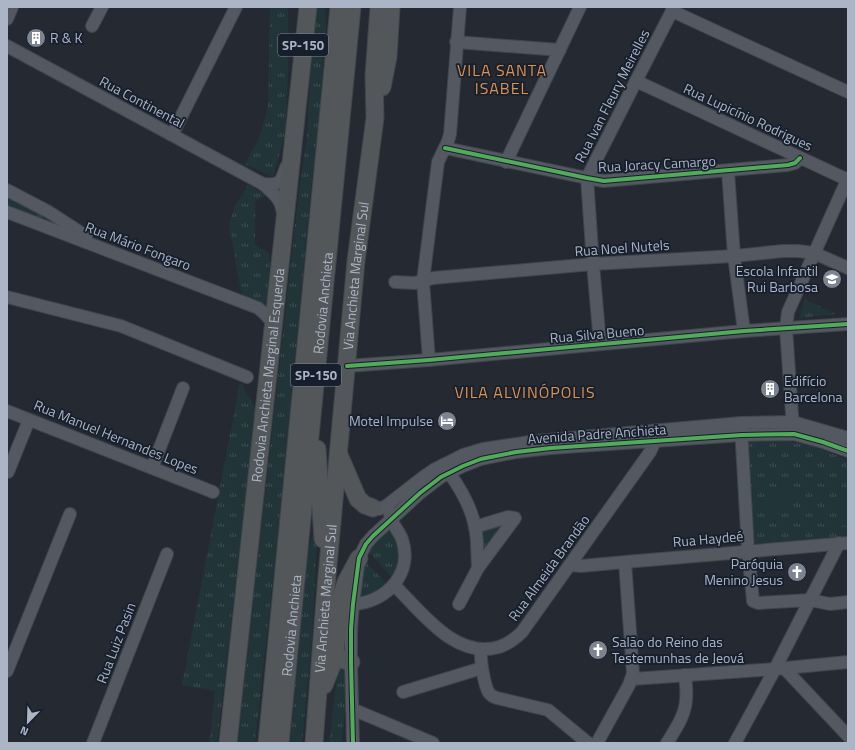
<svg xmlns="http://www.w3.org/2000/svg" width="855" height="750" viewBox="0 0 855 750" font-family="'Titillium Web',sans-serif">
  <defs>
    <pattern id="grass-tufts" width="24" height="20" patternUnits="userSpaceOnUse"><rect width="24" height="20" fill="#213438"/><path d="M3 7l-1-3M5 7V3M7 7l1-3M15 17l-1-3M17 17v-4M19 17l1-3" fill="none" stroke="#3f4f53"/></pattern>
  </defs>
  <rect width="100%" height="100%" fill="#242932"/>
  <!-- grass -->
  <g fill="url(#grass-tufts)">
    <path d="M270,7H288V68L286,130L273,177L245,164L259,139L268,106Z"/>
    <path d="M315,7H325L326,26L317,144L311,188L279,525L255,743H237L299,190L307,137L312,31Z"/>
    <path d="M248,185L267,195L255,201V244L270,254L268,300L264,304L242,297L229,225L235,206Z"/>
    <path d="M7,193L43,214L44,217L41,220L7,208Z"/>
    <path d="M804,299L836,314L800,318Z"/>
    <path d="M240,382L256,409L217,743H209L215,691L182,685Z"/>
    <path d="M782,440L817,447L848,460V536L755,544L747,442Z"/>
    <path d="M505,521L486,549L480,551L482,527Z"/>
    <path d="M389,526C400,544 401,559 392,578L367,550Z"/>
    <path d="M315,527L317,538L312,639L302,743H288L300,638L306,557Z"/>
    <path d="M363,559L387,584L373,594L359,598Z"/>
    <path d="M338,667L346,668V693L342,743H329Z"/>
  </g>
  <!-- pitch -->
  <g fill="#213438">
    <path d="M783,479L801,492L775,522L758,508Z"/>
    <path d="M836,498H848V525L840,526Z"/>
  </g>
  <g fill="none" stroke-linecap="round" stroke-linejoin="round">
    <!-- minor casing -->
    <g stroke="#40444c" stroke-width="14">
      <g id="minor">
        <path d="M672,11L848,92"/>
        <path d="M7,19L12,7"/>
        <path d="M92,26L102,7"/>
        <path d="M456,42L560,50"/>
        <path d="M7,46L263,184C274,194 281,198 283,214"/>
        <path d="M636,81L848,180"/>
        <path d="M172,135L236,7"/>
        <path d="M445,148L587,178L604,181L788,165L795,163L800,158"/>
        <path d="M506,162L580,7"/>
        <path d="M728,171L734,256L744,331"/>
        <path d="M263,184C280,185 281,183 286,167"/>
        <path d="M7,190L49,212L86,236"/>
        <path d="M7,212L258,308L265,314L274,324"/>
        <path d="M395,282L415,283L433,278L593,264L734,256L783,251H798L814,253L848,268"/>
        <path d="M7,297L121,326L247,377"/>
        <path d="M600,344L593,264L587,178L636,81L674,7"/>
        <path d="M429,360L423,281L438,162L448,141L450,134L460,7"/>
        <path d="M347,366L429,360L744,331L848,324"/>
        <path d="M7,411L213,492"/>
        <path d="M741,427L748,550L753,601L758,603L810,600L830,604L848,602"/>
        <path d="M793,429L786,328L788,312L848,178"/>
        <path d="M445,467C458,485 471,505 475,527C478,541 477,554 478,568"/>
        <path d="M152,468L183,388"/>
        <path d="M8,472L29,420"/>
        <path d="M373,508L379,509L386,506L422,478L435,469L463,455L483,449L536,441L741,423L793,422L848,438"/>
        <path d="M570,565L581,566L625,562L848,543"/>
        <path d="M394,585C421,611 455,660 499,647C508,644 515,639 522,632L650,452L655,441V434"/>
        <path d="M353,604C386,603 414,573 402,539C399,531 388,519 390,512"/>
        <path d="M459,604L478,568L515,518L508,517L475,527"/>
        <path d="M481,649C480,659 484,685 489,693C491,696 494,697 497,698L548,710L588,743"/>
        <path d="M784,668L848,736"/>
        <path d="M7,671L70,514"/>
        <path d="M632,679L775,669L848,662"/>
        <path d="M403,692L482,668"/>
        <path d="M352,709L433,743"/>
        <path d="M93,743L167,554"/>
        <path d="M353,743L351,662V629L353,604L359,558L366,544L373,536L420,493L441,477L463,466L481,459L516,452L551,448L742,435L794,434L823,442L848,451"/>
        <path d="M597,743L629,685L633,673L625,562"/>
        <path d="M667,743C675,730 685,716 686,700C687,692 686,683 685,675"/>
        <path d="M735,743L775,669L839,543"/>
      </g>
    </g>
    <!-- highway casing -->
    <g stroke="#40454e" stroke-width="19">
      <g id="highway">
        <path d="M382,87L388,57L391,7"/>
        <path d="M317,449L323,539"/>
        <path d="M340,457L358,499L365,505L373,508"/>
        <path d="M334,660L341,659L351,662"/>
        <path d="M324,685L334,660L341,598L346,582L359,558"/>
        <path id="s1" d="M228,743L308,7"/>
        <path d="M267,743L339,7"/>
        <path id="s2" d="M280,743L352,7"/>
        <path id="s3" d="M314,743L326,587L356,261L375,118L374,76L379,7"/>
      </g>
    </g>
    <!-- minor -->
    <use href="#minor" stroke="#535861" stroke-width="12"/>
    <!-- highway -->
    <use href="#highway" stroke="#53575a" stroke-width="17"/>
    <!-- cycleway casing -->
    <g stroke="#171f2d" stroke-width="6">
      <g id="cycleway">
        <path d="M445,148L587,178L604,181L788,165L795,163L800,158"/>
        <path d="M347,366L429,360L744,331L848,324"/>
        <path d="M353,743L351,662V629L353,604L359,558L366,544L373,536L420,493L441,477L463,466L481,459L516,452L551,448L742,435L794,434L823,442L848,451"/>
      </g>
    </g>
    <!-- cycleway -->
    <use href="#cycleway" stroke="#51ab58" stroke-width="4"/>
  </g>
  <!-- icons -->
  <defs>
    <g id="building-disc" transform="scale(1)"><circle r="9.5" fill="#7c8492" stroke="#171f2d"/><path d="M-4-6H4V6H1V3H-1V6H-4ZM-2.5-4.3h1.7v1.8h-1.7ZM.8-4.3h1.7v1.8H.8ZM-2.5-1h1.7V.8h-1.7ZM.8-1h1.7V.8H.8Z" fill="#fff"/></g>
    <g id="school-disc" transform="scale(1)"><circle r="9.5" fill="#7c8492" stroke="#171f2d"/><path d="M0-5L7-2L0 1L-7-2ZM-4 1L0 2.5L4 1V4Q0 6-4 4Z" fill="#fff"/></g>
    <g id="hotel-disc" transform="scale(1)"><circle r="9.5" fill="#7c8492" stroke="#171f2d"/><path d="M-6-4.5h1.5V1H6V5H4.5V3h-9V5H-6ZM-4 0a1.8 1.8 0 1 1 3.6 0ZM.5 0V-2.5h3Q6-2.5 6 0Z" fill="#fff"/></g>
    <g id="church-disc" transform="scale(1)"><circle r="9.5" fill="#7c8492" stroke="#171f2d"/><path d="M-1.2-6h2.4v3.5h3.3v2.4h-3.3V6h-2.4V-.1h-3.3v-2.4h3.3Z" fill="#fff"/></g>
  </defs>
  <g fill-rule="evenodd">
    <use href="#building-disc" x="36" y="38"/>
    <use href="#school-disc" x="832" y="279"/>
    <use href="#building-disc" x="770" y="389"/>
    <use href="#hotel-disc" x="447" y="421"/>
    <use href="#church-disc" x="797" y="572"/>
    <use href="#church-disc" x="598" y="650"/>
  </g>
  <g text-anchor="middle" stroke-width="3.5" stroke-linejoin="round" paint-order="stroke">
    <!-- shield labels -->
    <g fill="#171f2d" stroke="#7f8898" stroke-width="1">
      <rect x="278" y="34" width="50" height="22" rx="3"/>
      <rect x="291" y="364" width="50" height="22" rx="3"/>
    </g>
    <g font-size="13" font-weight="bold" fill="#abb5c6">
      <text x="303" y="50">SP-150</text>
      <text x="316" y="380">SP-150</text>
    </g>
    <!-- poi labels -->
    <g font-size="14" fill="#abb5c6" stroke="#171f2d" text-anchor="start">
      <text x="50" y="43">R &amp; K</text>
      <text x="818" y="276" text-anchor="end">Escola Infantil<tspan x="818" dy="16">Rui Barbosa</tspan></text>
      <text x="784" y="386">Edifício<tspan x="784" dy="16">Barcelona</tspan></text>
      <text x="433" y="426" text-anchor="end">Motel Impulse</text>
      <text x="783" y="569" text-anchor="end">Paróquia<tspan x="783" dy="16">Menino Jesus</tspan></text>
      <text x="612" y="647">Salão do Reino das<tspan x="612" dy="16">Testemunhas de Jeová</tspan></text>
    </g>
    <!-- street labels -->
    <g font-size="14" fill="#abb5c6" stroke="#171f2d">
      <text transform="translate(612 96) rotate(-63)" y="5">Rua Ivan Fleury Meirelles</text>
      <text transform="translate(142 102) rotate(28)" y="5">Rua Continental</text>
      <text transform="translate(748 117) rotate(25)" y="5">Rua Lupicínio Rodrigues</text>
      <text transform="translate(657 164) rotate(-3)" y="5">Rua Joracy Camargo</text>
      <text transform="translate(138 246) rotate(21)" y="5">Rua Mário Fongaro</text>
      <text transform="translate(622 248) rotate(-4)" y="5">Rua Noel Nutels</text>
      <text dy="5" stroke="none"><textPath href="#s3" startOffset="469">Via Anchieta Marginal Sul</textPath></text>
      <text dy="5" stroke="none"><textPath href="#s2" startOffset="442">Rodovia Anchieta</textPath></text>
      <text transform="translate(597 334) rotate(-5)" y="5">Rua Silva Bueno</text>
      <text dy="5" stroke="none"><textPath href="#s1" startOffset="370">Rodovia Anchieta Marginal Esquerda</textPath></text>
      <text transform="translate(597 434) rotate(-4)" y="5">Avenida Padre Anchieta</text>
      <text transform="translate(116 437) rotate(22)" y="5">Rua Manuel Hernandes Lopes</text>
      <text transform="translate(708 539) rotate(-5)" y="5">Rua Haydeé</text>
      <text transform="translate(549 568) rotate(-54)" y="5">Rua Almeida Brandão</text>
      <text dy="5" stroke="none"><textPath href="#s3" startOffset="145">Via Anchieta Marginal Sul</textPath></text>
      <text dy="5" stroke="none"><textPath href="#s2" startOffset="118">Rodovia Anchieta</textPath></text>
      <text transform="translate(116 643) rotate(-69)" y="5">Rua Luiz Pasin</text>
    </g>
    <!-- quarter labels -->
    <g font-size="16" letter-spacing="1" fill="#dd9250" stroke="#171f2d">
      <text x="502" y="76">VILA SANTA<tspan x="502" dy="18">ISABEL</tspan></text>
      <text x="525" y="398">VILA ALVINÓPOLIS</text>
    </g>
  </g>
  <!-- border -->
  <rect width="855" height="750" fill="none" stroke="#abb5c6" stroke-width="16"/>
  <!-- north arrow -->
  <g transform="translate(28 722) rotate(203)" stroke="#171f2d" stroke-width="3" paint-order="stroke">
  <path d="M0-3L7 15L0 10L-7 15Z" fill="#abb5c6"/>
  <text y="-6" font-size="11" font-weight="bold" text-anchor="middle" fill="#abb5c6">N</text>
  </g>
</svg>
